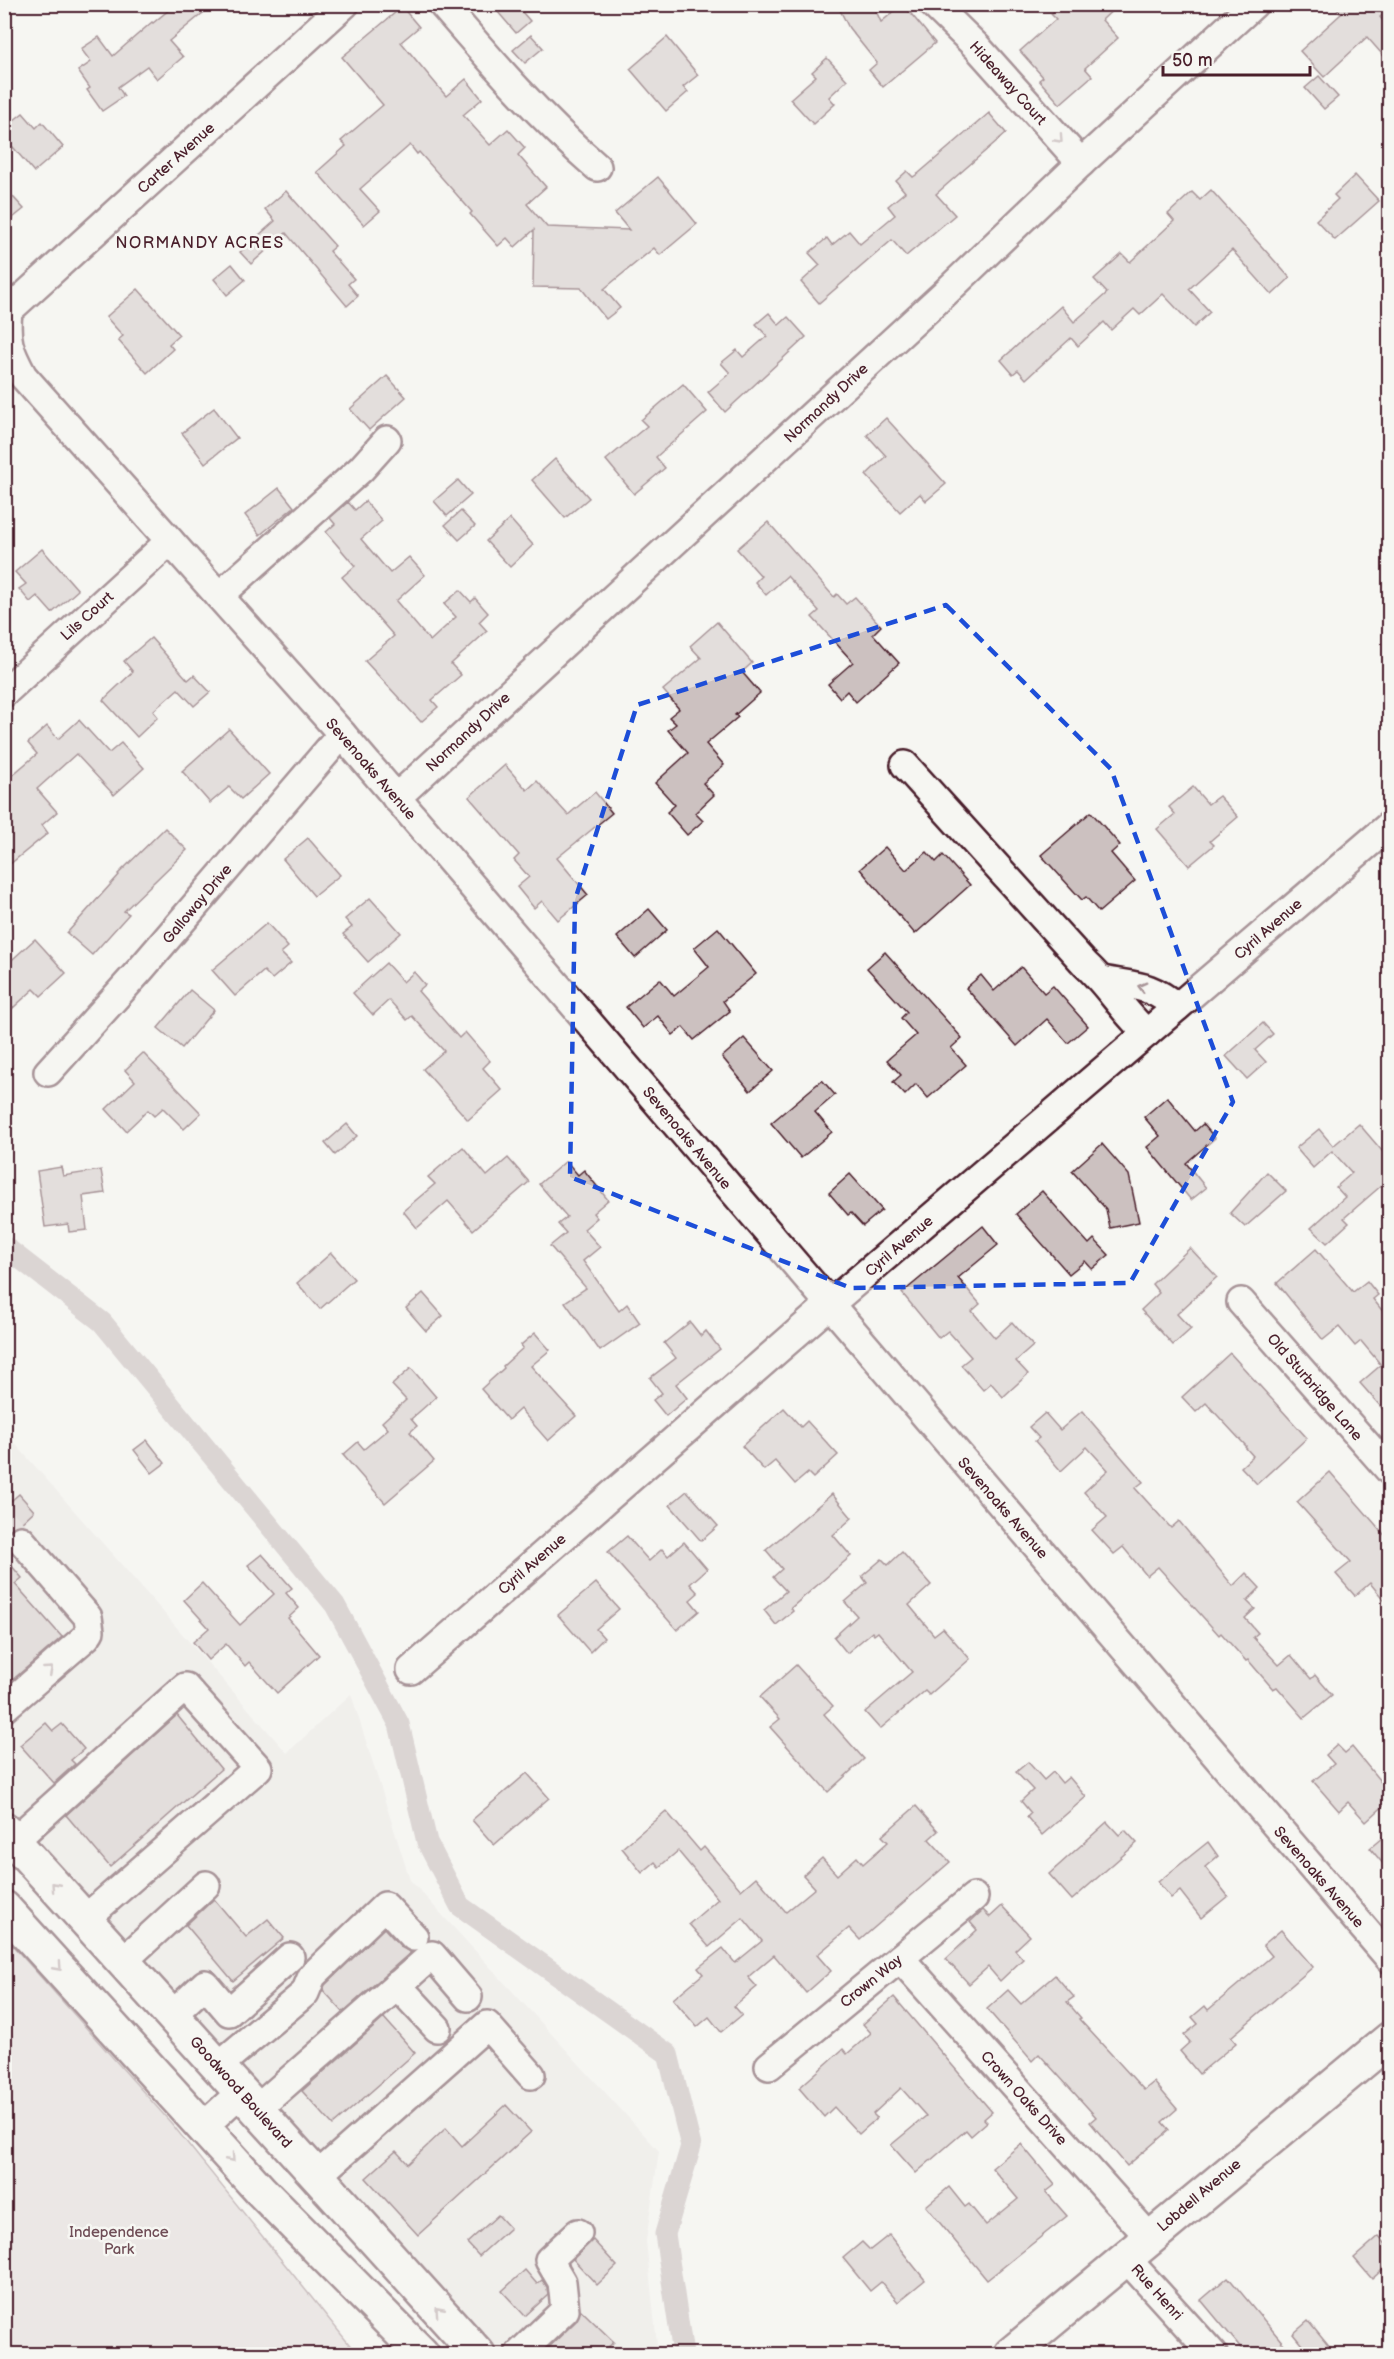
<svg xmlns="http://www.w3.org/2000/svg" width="1394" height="2359" viewBox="0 0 1394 2359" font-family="'Balsamiq Sans',sans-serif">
  <rect width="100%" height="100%" fill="#f6f6f2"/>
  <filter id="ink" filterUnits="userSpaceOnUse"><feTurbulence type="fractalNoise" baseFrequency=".0167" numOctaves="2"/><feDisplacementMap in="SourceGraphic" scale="12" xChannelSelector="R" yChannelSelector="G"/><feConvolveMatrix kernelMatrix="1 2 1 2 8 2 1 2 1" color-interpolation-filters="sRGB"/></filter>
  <g filter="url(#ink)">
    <!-- built -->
    <path fill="#e9e6e3" d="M4,1431L287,1753L351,1694L410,1880L659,2151L646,2241L658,2354H493L5,1818Z"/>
    <!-- green -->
    <path fill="#ddd6d5" stroke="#947a80" stroke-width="1.5" d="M5,1937L172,2124L357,2354H5Z"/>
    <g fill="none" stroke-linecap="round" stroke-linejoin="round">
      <!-- canal -->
      <path stroke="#bbadae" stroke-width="21" d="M4,1246L102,1322L335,1605L399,1724L427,1842L460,1906L668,2054L691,2146L665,2234L683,2354"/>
    </g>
    <!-- building -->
    <g fill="#ccc1c0" stroke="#4a1f2b" stroke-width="1.5">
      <path d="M176,4H214L169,41L183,57L157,79L147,66L118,87L124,96L102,111L87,90L90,88L78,71L91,62L81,49L99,37L113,56L152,22L153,23Z"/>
      <path d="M491,4H515L530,21L516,33Z"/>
      <path d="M837,4H873L881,22L903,4L935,43L883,87L869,70L877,63L849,28Z"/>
      <path d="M1062,4H1119L1102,20L1118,38L1085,68L1092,76L1060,104L1039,80L1043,77L1020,51L1056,19L1051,14Z"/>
      <path d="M1333,4H1377L1385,13L1380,17L1389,28V62L1367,37L1324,77L1300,51L1341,14Z"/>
      <path d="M402,7L419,27L401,42L446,96L466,79L482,99L463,115L490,145L508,129L525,148L518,155L546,187L527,204L547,227L629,230L615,213L658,177L697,224L660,255L654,248L604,289L620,308L606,319L581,288L533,287L534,230L515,247L507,238L498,246L470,214L472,212L419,152L417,154L410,145L360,189L380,211L364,225L317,172L346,146L341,141L383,105L342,57Z"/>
      <path d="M531,35L543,48L525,63L513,50Z"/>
      <path d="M667,37L698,75L683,87L688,92L666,111L630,69Z"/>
      <path d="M827,58L847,80L829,97L835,104L813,124L790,99L816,76L812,72Z"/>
      <path d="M1319,76L1338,97L1324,109L1305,88Z"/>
      <path d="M23,113L36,128L42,122L63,147L34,172L13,147L4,154V128Z"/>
      <path d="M989,113L1006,133L936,194L955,215L906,256L892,240L819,303L801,282L820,265L809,253L827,238L832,245L849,231L860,244L895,215L888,206L905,192L896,181L907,171L913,177L919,173Z"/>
      <path d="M1355,175L1379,201L1335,240L1316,220L1338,199L1334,195Z"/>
      <path d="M4,187L24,209L4,225Z"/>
      <path d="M1211,190L1290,278L1272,295L1232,250L1189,289L1210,312L1194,327L1163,294L1140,315L1134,309L1111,330L1104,322L1078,346L1071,338L1026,379L1018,370L1013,374L1001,360L1061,306L1074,322L1107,293L1094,279L1122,254L1130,262L1174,221L1168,214L1192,192L1200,200Z"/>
      <path d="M286,191L335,246L329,251L354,279L348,284L358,296L347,306L286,233L251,264L240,252L275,221L265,209Z"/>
      <path d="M232,264L245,280L227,295L214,279Z"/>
      <path d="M138,289L179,335L169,344L173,349L147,373L118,340L123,336L106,317Z"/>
      <path d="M769,313L779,325L788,317L806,337L725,412L708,392L730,373L721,363L737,350L743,357L767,336L756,324Z"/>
      <path d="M387,376L406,397L369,430L350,409Z"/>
      <path d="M683,384L707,412L656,457L665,468L634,494L606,460L647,426L641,420Z"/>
      <path d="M214,408L237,438L205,463L182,433Z"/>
      <path d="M886,418L946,484L926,501L920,494L900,512L866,475L886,456L867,435Z"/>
      <path d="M555,459L589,498L565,518L532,480Z"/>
      <path d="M458,480L471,495L447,516L434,501Z"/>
      <path d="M279,488L294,507L260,535L245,515Z"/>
      <path d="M365,501L382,521L361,539L390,573L409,557L425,575L396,601L430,641L456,617L444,604L460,590L471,602L475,598L488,613L479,622L487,631L451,664L461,675L432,700L438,707L421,722L365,661L394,636L342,577L355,566L326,532L335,524L330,518L348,502L355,510Z"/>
      <path d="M461,511L475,526L459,540L445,525Z"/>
      <path d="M510,519L533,545L510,567L486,541Z"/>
      <path d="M768,522L834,597L837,594L846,604L855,597L881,626L873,634L899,663L856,702L847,691L840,698L828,684L853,662L812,617L819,611L787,576L766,595L755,582L761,576L737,549Z"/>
      <path d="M42,549L78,590L52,613L37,596L30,602L19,589L26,584L15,572Z"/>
      <path d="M717,622L752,663L742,672L760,693L735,715L738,717L706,744L724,765L703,783L714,795L695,813L703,821L687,835L667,812L675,805L655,783L688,753L668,730L676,724L669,717L679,709L663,690L701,658L690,646Z"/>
      <path d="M151,638L188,680L194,675L210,692L194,706L178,689L153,711L158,717L137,737L103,700L133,672L124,661Z"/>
      <path d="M79,720L109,753L121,743L144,768L114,795L76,754L37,789L57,812L42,825L48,833L4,869V782L37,754L28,743L47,726L58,739Z"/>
      <path d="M229,729L269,774L241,799L229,787L210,803L182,771Z"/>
      <path d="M505,765L527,790L537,781L568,815L595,792L612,813L557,858L588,895L558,920L542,901L534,908L517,887L529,877L514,860L519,855L469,797Z"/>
      <path d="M1193,787L1208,804L1219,796L1238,817L1210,841L1214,845L1189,866L1157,829L1175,814L1169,807Z"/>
      <path d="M1091,812L1120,845L1111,853L1135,881L1099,912L1086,897L1082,900L1041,855Z"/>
      <path d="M165,828L187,850L124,911L129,914L92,955L67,933L119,875L118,874Z"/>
      <path d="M308,838L340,875L314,896L283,859Z"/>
      <path d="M885,847L906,870L927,852L936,862L943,855L970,885L915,934L860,869Z"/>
      <path d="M370,898L401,933L368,962L343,934L352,927L345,919Z"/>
      <path d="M649,909L667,930L635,958L617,937Z"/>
      <path d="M267,923L288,947L281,953L291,963L272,979L264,971L235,996L212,970Z"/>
      <path d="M718,928L756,974L723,1001L730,1011L694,1040L683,1027L673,1035L658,1016L643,1028L626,1007L660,979L674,996L709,967L694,948Z"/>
      <path d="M35,939L66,973L41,996L34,989L4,1016V967Z"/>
      <path d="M885,952L962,1038L951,1048L966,1065L928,1098L916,1084L905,1095L893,1082L901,1075L887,1060L916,1035L901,1018L907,1012L867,968Z"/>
      <path d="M386,963L403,982L414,972L425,985L418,991L459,1038L465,1032L490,1061L483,1068L502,1090L468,1120L423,1069L444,1051L412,1016L407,1020L389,1000L373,1015L353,993Z"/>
      <path d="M1021,967L1044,993L1053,986L1088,1026L1068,1043L1047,1019L1017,1046L966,988L981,975L994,991Z"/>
      <path d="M190,990L214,1010L182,1048L158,1028Z"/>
      <path d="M1263,1023L1273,1034L1255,1050L1266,1062L1247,1079L1226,1056Z"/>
      <path d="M744,1038L773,1071L750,1091L722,1057Z"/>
      <path d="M143,1053L201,1113L184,1129L163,1108L154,1116L148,1110L126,1131L106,1109L135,1081L125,1070Z"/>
      <path d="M822,1080L835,1095L815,1112L832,1132L801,1158L771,1123Z"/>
      <path d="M1167,1097L1195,1131L1203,1124L1215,1138L1186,1163L1206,1188L1191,1200L1147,1147L1160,1136L1144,1117Z"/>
      <path d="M347,1124L357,1136L335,1155L325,1143Z"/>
      <path d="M1359,1124L1389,1159V1179L1344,1218L1349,1223L1327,1243L1311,1228L1345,1197L1336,1187L1352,1173L1332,1151L1313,1168L1296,1148L1319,1129L1333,1146Z"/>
      <path d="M1102,1144L1129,1175L1139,1222L1110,1228L1106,1209L1072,1171Z"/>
      <path d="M463,1147L487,1176L508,1158L529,1182L473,1230L448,1201L417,1228L403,1211L435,1184L428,1177Z"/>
      <path d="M566,1161L578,1175L584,1170L608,1200L593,1213L597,1218L584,1229L600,1247L583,1261L619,1311L627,1304L640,1323L600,1351L565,1302L586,1288L550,1246L566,1233L558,1224L567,1217L539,1184Z"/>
      <path d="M61,1167L63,1176L101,1170L105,1193L83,1196L87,1230L69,1232L68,1224L45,1227L37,1171Z"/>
      <path d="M1267,1172L1286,1191L1245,1227L1230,1213Z"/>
      <path d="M850,1174L882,1210L863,1226L851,1213L848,1215L829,1193Z"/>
      <path d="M1042,1191L1089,1244L1094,1239L1109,1255L1092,1269L1085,1261L1069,1274L1016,1214Z"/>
      <path d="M983,1226L998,1245L958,1278L980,1304L972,1311L995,1338L1012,1322L1033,1346L1016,1361L1028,1374L1003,1397L991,1383L983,1390L961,1365L971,1357L948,1331L939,1338L902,1293Z"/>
      <path d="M1190,1248L1217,1277L1177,1314L1191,1329L1173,1345L1141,1310L1159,1293L1152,1284Z"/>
      <path d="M1316,1249L1353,1292L1367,1281L1378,1295L1373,1299L1389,1319V1416L1360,1383L1381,1365L1361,1341L1355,1346L1339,1327L1323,1340L1277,1283Z"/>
      <path d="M331,1253L354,1279L320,1309L297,1283Z"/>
      <path d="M423,1293L443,1316L426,1331L406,1308Z"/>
      <path d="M690,1322L701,1336L706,1331L720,1349L676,1384L687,1398L666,1416L653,1400L662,1393L650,1378L676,1358L664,1343Z"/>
      <path d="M535,1333L550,1350L531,1366L576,1416L548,1441L520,1409L508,1420L481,1389L504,1368L503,1366L523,1348L521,1345Z"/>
      <path d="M1230,1353L1307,1438L1257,1484L1241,1467L1253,1456L1245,1447L1246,1446L1206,1403L1196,1412L1182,1397Z"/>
      <path d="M411,1368L436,1397L411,1419L417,1426L410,1432L434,1461L385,1503L343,1455L358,1442L364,1449L388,1429L382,1422L406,1400L392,1385Z"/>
      <path d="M784,1408L801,1427L807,1421L838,1455L813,1478L808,1473L795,1484L775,1461L764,1470L742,1446Z"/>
      <path d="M1082,1411L1143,1482L1135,1488L1171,1528L1179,1521L1233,1586L1246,1573L1260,1588L1247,1601L1255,1609L1245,1618L1258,1633L1253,1637L1279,1665L1291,1655L1311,1679L1315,1675L1332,1695L1304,1718L1277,1687L1273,1689L1248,1660L1246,1661L1221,1633L1219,1635L1158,1567L1147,1576L1123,1547L1114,1554L1092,1530L1107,1517L1084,1492L1108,1470L1087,1447L1061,1471L1035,1441L1039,1438L1029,1427L1045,1413L1060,1430Z"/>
      <path d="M147,1440L165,1463L152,1473L134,1450Z"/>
      <path d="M1330,1472L1389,1540V1606L1370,1583L1355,1596L1336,1574L1351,1562L1297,1502Z"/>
      <path d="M687,1491L718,1526L701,1541L670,1505Z"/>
      <path d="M19,1494L34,1511L19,1525L11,1528L6,1534V1542L9,1551L4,1555V1507Z"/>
      <path d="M832,1494L852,1518L833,1535L851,1556L791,1608L793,1611L776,1625L764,1610L786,1591L773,1577L782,1569L766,1550Z"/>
      <path d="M627,1536L649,1561L662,1549L668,1556L684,1542L707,1569L690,1584L698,1593L690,1600L699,1611L677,1630L608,1552Z"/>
      <path d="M902,1552L931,1585L909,1605L934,1635L943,1628L970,1659L929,1695L925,1691L880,1729L865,1712L912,1672L878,1632L874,1635L872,1632L847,1653L834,1637L857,1616L845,1602L867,1583L862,1576L882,1559L888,1565Z"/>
      <path d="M262,1554L292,1588L286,1593L299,1608L288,1618L319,1655L277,1693L249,1662L245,1666L226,1644L208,1660L193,1642L209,1628L184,1600L202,1583L240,1625L274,1594L248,1565Z"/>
      <path d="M4,1557L22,1578L15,1584L62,1637L10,1682L4,1677Z"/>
      <path d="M596,1583L619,1609L596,1629L604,1638L590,1652L558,1615Z"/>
      <path d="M796,1665L833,1706L824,1714L864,1759L828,1792L770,1727L780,1719L760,1697Z"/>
      <path d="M177,1715L221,1769L110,1867L66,1815Z"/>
      <path d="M46,1723L53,1731L62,1724L84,1749L71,1760L75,1764L54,1783L20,1745Z"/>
      <path d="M1337,1745L1345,1753L1352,1747L1389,1792V1801L1366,1822L1348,1802L1339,1811L1313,1781L1334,1764L1326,1755Z"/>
      <path d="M1028,1762L1044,1780L1053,1772L1062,1783L1069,1777L1086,1797L1042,1835L1027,1817L1031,1813L1021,1801L1033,1790L1016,1772Z"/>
      <path d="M527,1773L549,1798L494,1845L472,1820Z"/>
      <path d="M916,1806L938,1831L929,1839L950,1862L860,1940L849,1928L817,1955L831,1971L806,1993L774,1955L748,1977L757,1987L734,2006L742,2015L721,2032L709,2017L697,2027L673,1999L703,1974L698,1968L723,1948L735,1963L762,1941L743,1918L709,1947L689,1924L718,1899L678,1851L659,1867L655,1862L642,1873L622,1848L666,1811L700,1851L704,1847L741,1890L756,1877L786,1912L815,1888L803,1875L822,1858L837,1875L857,1857L863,1864L888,1842L882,1836Z"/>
      <path d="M1107,1822L1119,1835L1125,1830L1137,1843L1072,1900L1049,1874Z"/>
      <path d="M1389,1832V1871L1370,1848Z"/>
      <path d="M1208,1842L1218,1856L1205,1867L1228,1896L1201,1918L1180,1891L1171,1898L1158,1882Z"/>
      <path d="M214,1899L246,1937L268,1919L284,1938L233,1981L186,1925Z"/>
      <path d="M1002,1906L1030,1936L1015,1950L1023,1959L1000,1981L988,1967L969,1984L946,1959L977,1930L970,1922L983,1910L990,1917Z"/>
      <path d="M384,1928L402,1948L411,1952L343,2012L323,1990L325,1985Z"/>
      <path d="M1281,1930L1313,1967L1231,2037L1236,2043L1199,2074L1180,2051L1190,2042L1184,2035L1198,2024L1192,2017L1205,2006L1208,2010L1272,1956L1263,1945Z"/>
      <path d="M1055,1975L1074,1997L1067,2002L1081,2018L1079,2019L1144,2090L1154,2082L1177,2109L1162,2122L1169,2130L1127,2166L1090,2122L1096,2117L1039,2054L1032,2061L987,2009L1008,1990L1021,2004Z"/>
      <path d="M894,1997L992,2112L984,2119L987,2122L971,2136L966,2130L916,2173L891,2145L926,2116L901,2088L873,2114L877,2118L859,2134L834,2107L824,2117L799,2088L843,2049L847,2054L871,2033L863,2024Z"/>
      <path d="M384,2018L415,2053L333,2125L302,2091Z"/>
      <path d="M506,2105L531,2132L418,2235L366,2178L396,2151L408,2164L446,2128L462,2146Z"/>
      <path d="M1021,2144L1055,2185L1046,2192L1067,2216L987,2280L926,2206L949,2187L965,2207L969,2204L986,2225L1018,2199L992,2168Z"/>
      <path d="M498,2215L510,2228L479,2256L467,2243Z"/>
      <path d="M889,2235L925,2280L898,2302L881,2282L870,2291L843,2258L862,2242L870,2250Z"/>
      <path d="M1379,2236L1389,2248V2264L1372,2279L1354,2258Z"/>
      <path d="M593,2240L617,2266L597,2285L573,2259Z"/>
      <path d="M525,2270L537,2284L542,2280L547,2287L548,2295L525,2316L502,2291Z"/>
      <path d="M1228,2277L1293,2355H1247L1201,2300Z"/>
      <path d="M581,2310L614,2342L599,2355H541L576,2321Z"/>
      <path d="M1308,2321L1336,2355H1310L1293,2334Z"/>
    </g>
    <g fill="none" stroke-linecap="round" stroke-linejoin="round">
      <!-- minor-tunnel -->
      <path stroke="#d4cbca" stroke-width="27" stroke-dasharray="27 14" stroke-linecap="butt" d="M4,1522L21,1540"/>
      <!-- minor casing -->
      <g stroke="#4a1f2b" stroke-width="32">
        <g id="minor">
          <path d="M345,4L8,311C5,340 9,350 23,376L342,734L1390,1959"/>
          <path d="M442,4C492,62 539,117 597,167"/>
          <path d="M933,4L978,48L1081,163"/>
          <path d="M219,596L361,469L387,440"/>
          <path d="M4,693L170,541"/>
          <path d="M905,765L1086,965C1109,986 1123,1012 1147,1033"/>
          <path d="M396,798L944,294L1081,163L1254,4"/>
          <path d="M1102,980C1136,987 1148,983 1177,1007"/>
          <path d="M48,1072L140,970L342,734"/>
          <path d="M1241,1302L1390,1471"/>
          <path d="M411,1670L829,1305L1390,825"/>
          <path d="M4,1708L86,1637L90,1631L88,1617L21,1540"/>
          <path d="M14,1841L185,1687L258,1768L85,1919"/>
          <path d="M900,1958L1149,2237"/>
          <path d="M123,1961L206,1885"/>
          <path d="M397,1985L437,2028"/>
          <path d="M172,2015L205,1984L229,2012L290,1957"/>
          <path d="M218,2066L305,1993L312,1976L385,1906L414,1937"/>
          <path d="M769,2066L974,1897"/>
          <path d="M257,2109L432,1955L468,1997"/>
          <path d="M203,2127L241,2092"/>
          <path d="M317,2176L487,2025L531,2075"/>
          <path d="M1125,2257L1213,2354"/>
          <path d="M519,2354L565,2310L562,2282L549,2260L578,2233"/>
        </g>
      </g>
      <!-- major casing -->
      <g stroke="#4a1f2b" stroke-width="38">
        <g id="major">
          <path d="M4,1830L478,2354"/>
          <path d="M4,1908L260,2190L422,2354"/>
          <path d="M1011,2354L1390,2039"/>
        </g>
      </g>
      <!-- minor -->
      <use href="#minor" stroke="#f6f6f2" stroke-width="27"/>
      <!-- major -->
      <use href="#major" stroke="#f6f6f2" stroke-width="33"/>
    </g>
    <!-- one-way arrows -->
    <defs><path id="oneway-chevron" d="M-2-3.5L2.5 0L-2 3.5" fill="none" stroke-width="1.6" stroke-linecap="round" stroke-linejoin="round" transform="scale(1.5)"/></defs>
    <g stroke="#a99598">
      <use href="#oneway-chevron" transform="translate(1059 139) rotate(48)"/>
      <use href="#oneway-chevron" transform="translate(1142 987) rotate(-165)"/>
      <use href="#oneway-chevron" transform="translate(49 1670) rotate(-41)"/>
      <use href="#oneway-chevron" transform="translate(55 1886) rotate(-132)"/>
      <use href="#oneway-chevron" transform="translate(58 1967) rotate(48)"/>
      <use href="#oneway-chevron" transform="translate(231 2158) rotate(48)"/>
      <use href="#oneway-chevron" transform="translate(439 2311) rotate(-132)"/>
    </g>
  </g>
  <!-- marked area -->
  <path d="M0 0H1394V2359H0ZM946,605L1111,769L1233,1102L1130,1283L851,1288L570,1177L575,900L637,705Z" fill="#f6f6f2" fill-opacity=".55" fill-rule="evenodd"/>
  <path fill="none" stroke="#1d4ed8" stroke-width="4.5" stroke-dasharray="12 8" stroke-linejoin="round" d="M946,605L1111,769L1233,1102L1130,1283L851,1288L570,1177L575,900L637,705Z"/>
  <g text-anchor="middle" stroke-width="5" stroke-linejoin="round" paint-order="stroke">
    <!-- street labels -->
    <g font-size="15" fill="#4a1f2b" stroke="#f6f6f2">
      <text transform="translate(1008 83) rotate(48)" y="5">Hideaway Court</text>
      <text transform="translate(176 158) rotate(-42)" y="5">Carter Avenue</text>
      <text transform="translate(826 403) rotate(-43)" y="5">Normandy Drive</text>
      <text transform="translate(87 616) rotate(-42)" y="5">Lils Court</text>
      <text transform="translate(468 732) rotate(-43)" y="5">Normandy Drive</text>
      <text transform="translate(371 769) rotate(49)" y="5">Sevenoaks Avenue</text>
      <text transform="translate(197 904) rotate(-50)" y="5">Galloway Drive</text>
      <text transform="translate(1268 929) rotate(-41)" y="5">Cyril Avenue</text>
      <text transform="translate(687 1138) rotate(50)" y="5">Sevenoaks Avenue</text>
      <text transform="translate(899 1246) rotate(-41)" y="5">Cyril Avenue</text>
      <text transform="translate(1315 1387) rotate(49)" y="5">Old Sturbridge Lane</text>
      <text transform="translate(1003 1508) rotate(49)" y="5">Sevenoaks Avenue</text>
      <text transform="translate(532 1564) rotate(-41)" y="5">Cyril Avenue</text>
      <text transform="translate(1319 1877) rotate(49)" y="5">Sevenoaks Avenue</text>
      <text transform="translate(871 1981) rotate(-39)" y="5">Crown Way</text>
      <text transform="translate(241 2092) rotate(48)" y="5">Goodwood Boulevard</text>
      <text transform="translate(1024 2098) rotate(48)" y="5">Crown Oaks Drive</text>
      <text transform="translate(1199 2195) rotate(-40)" y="5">Lobdell Avenue</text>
      <text transform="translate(1157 2292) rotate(48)" y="5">Rue Henri</text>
    </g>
    <!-- park labels -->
    <g font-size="15" fill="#6f4d56" stroke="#f6f6f2">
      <text x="119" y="2237">Independence<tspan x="119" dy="17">Park</tspan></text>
    </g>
    <!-- neighbourhood labels -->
    <g font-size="16" letter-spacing="1.5" fill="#4a1f2b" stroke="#f6f6f2">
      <text x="200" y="248">NORMANDY ACRES</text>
    </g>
  </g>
  <!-- margin -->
  <rect width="1394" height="2359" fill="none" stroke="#f6f6f2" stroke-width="24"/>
  <rect x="12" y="12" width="1370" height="2335" fill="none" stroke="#4a1f2b" stroke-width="2" filter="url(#ink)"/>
  <!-- scale -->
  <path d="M1163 66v9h147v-9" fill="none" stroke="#4a1f2b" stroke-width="3"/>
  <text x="1172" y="66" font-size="18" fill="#4a1f2b" stroke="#f6f6f2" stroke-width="4.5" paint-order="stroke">50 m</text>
</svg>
